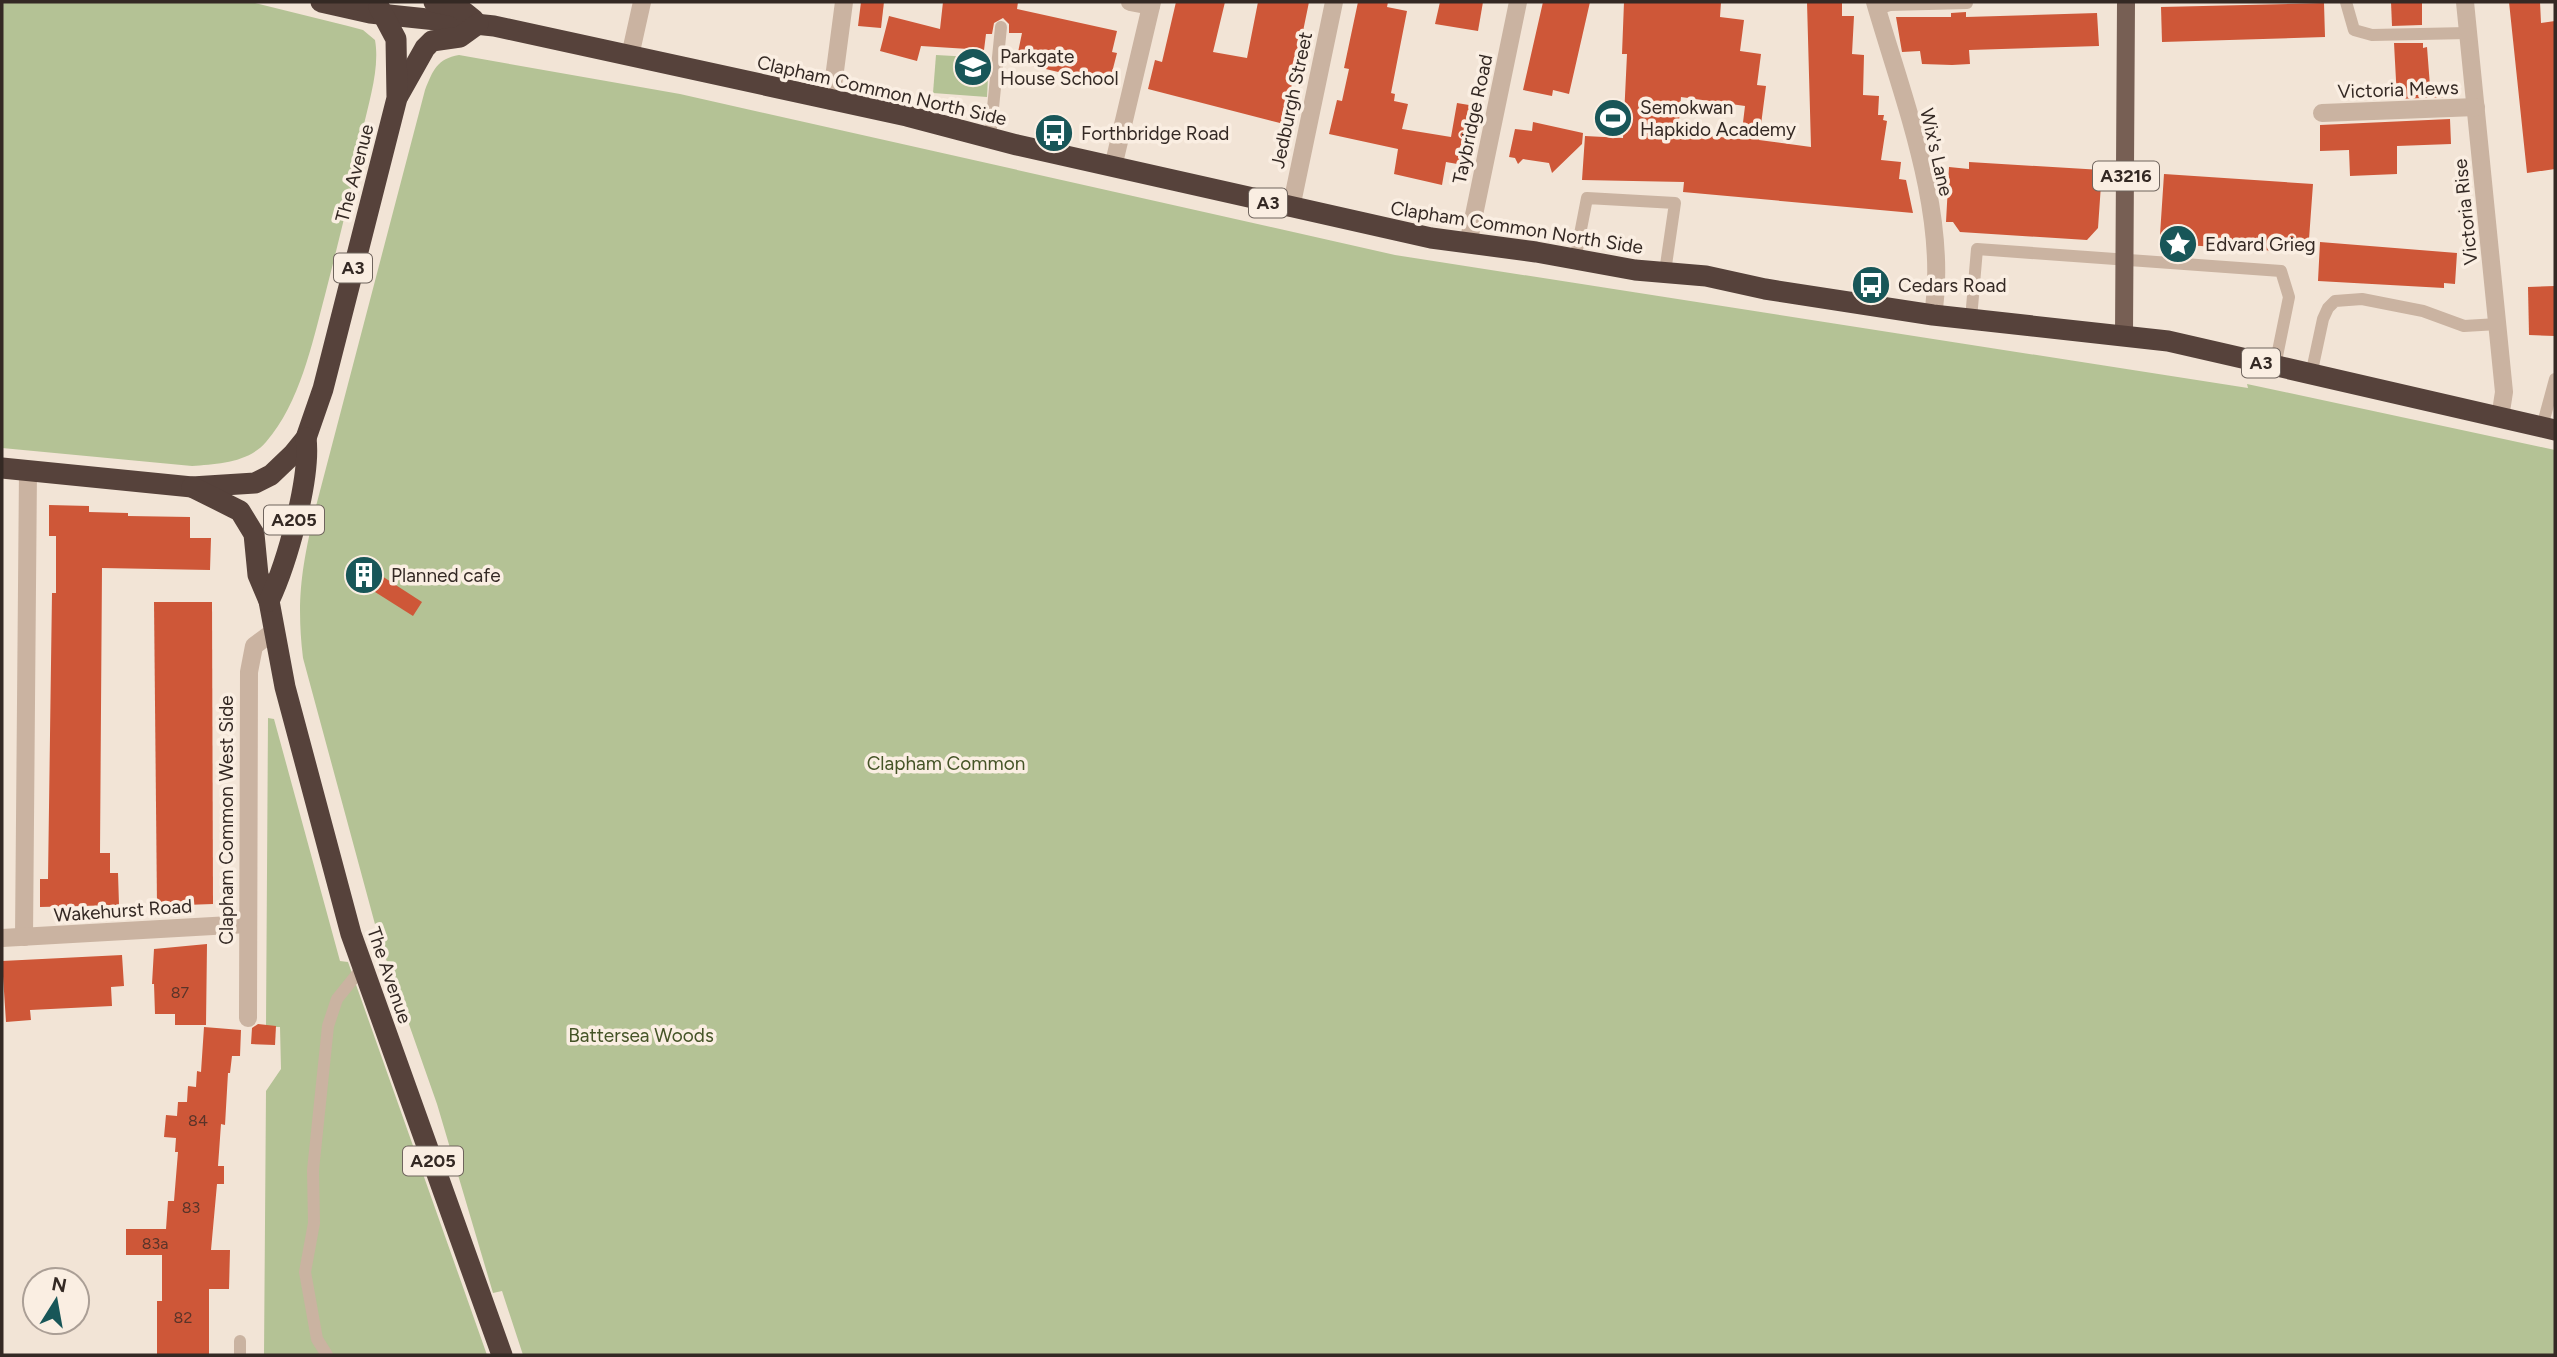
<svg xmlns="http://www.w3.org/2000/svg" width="2557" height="1357" viewBox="0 0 2557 1357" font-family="Figtree,sans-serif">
  <rect width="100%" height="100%" fill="#f2e4d6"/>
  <!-- green -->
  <g fill="#b4c295">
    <path d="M2,2H251L348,26L363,30L375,40C380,68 369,101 363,129C353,185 339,240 325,295C312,344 300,403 266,442C248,463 217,464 192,466L2,448Z"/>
    <path d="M459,55L680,94L1395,255L2248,388L2247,384L2555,450V1355H523L502,1291L493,1293L437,1104L379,939L303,658C296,600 302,566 315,510L425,90C433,70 437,59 459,55Z"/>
    <path d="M936,55L989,58L987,97L933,93Z"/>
    <path d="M268,718L274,719L340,961L348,962L487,1355H264L266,1091L281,1069L280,1027H266Z"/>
  </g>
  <!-- building -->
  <g fill="#ce5738" fill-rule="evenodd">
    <path d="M861,2H884L881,28L858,26Z"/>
    <path d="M943,2H1018L1017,9L1117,31L1112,52L1117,53L1109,84L1016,62L1022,33H1009V24L1003,18L994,23L992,34H986L984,50L921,46L917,61L880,51L889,16L940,29Z"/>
    <path d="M1176,2H1225L1213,52L1247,58L1258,2H1309L1284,124L1148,89L1155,60L1162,62Z"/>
    <path d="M1358,2H1388L1387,7L1407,11L1391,93L1395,94L1394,101L1408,104L1402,129L1451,137L1457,103L1475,106L1463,165L1446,162L1442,185L1394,174L1398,149L1329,134L1337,100L1342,101L1349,69L1344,68Z"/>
    <path d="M1440,2H1483L1478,31L1435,24Z"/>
    <path d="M1543,2H1590L1569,94L1553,90L1552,96L1523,90Z"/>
    <path d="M1624,2H1721L1720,17L1744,20L1740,51L1761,54L1757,85L1766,86L1759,140L1811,147L1807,2H1842V16H1854L1852,54L1864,55L1863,95L1879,96L1878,115H1884L1883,120L1887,121L1881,160L1901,162L1899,179L1906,180L1913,213L1683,192L1684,182L1582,180L1585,136L1623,138L1627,54H1622ZM1681,97L1745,106L1741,139L1678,133Z"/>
    <path d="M2391,2H2422V25L2392,26Z"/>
    <path d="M2509,2H2540L2541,23L2555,21V169L2527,173Z"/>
    <path d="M2324,3L2325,37L2162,42L2161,7Z"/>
    <path d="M1966,12V17L2097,13L2099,46L1969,50L1970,64L1952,65L1922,64L1920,51L1902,52L1896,17H1951V13Z"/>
    <path d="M2394,43H2423V48L2427,47L2430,86L2448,85V97L2397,99Z"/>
    <path d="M2450,119L2451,144L2397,146V174L2350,176L2349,150L2320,151V125Z"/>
    <path d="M1533,122L1583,133L1582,144L1552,173L1549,163L1523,159L1518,164L1515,158L1509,157L1515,129L1532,131Z"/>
    <path d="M1969,162L2102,170L2098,228L2087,240L1960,232L1953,222H1946L1949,167L1969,169Z"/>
    <path d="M2164,174L2313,184L2308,253L2171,244L2166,236L2160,235Z"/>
    <path d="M2320,242L2457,253L2455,284L2444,283V288L2318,281Z"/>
    <path d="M2555,286V336L2529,335L2528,287Z"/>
    <path d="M49,505L89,506V512L128,513V516L190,517V538H211L210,570L102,568L100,853H110V873H118L119,905L40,907V879H48L52,593H56V536H49Z"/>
    <path d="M354,558L422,602L413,616L345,573Z"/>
    <path d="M154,602H212L213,904L157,906Z"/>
    <path d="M207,944L206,1025H175V1014H155L154,984H152L154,949Z"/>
    <path d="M122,955L124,986L111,987L112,1006L30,1010L31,1020L6,1022L2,961Z"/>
    <path d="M258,1024L276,1026L275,1045L251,1044L252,1028Z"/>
    <path d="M204,1027L241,1030L240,1056H232L230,1073H228L225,1125L221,1124L218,1166H224V1184H217L211,1250H230L229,1289H209V1355H157V1301H162V1255H126V1229H166L168,1201H174L178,1152H175L176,1138L164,1137L166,1115L177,1116L178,1102H187L188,1086L196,1087L197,1071L201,1072Z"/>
  </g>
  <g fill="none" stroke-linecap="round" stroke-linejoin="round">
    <!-- lane -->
    <g stroke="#cab3a1" stroke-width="12">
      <path d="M2346,2L2354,30L2372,35L2468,33"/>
      <path d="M1877,9L1890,5L1967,3"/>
      <path d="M990,138L1001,27"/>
      <path d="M1575,260L1587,198L1675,203L1665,272"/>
      <path d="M1971,319L1977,249L2281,271L2289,297L2275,366"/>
      <path d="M2311,375L2323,319L2328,308L2335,301L2362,299L2423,311L2464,326L2498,324"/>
      <path d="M2542,427L2555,379"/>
      <path d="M240,1355V1341"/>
      <path d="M327,1355L317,1339L305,1272L314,1223L313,1170L328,1026L337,999L362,968"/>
    </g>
    <!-- street -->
    <g stroke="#cab3a1" stroke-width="18">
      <path d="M1130,2L1151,6"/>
      <path d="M1875,2C1903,99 1949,214 1933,315"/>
      <path d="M2465,2L2504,392L2500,418"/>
      <path d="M630,56L642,2"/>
      <path d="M831,101L844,2"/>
      <path d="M2322,113L2476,107"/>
      <path d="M1113,167L1152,2"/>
      <path d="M1291,208L1334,2"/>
      <path d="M1468,244L1518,2"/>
      <path d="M24,937L28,470"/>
      <path d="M2,938L248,924"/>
      <path d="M248,1018L249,672L254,646L273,632"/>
    </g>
    <!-- primary -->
    <path stroke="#775f54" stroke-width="18" d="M2124,335L2126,2"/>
    <!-- highway -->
    <g stroke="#56423b" stroke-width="21">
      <path d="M321,2L370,13L494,26L907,116L1017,145L1431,238L1536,252L1635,270L1706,276L1765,289L1933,315L2168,341L2555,430"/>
      <path d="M434,2L458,7L474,20"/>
      <path d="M398,96L425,48L432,41L460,37L478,24"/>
      <path d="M2,468L192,487L255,483L271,475L293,454L306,438L323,389L397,98L396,39L379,7"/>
      <path d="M192,487L240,511L254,534L258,575L269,601L285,687L351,934L502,1355"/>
      <path d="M269,601C287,563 311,478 306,438"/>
    </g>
  </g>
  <!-- icons -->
  <defs>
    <g id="school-disc" transform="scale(2.0125)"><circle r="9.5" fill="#185658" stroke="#faeee2"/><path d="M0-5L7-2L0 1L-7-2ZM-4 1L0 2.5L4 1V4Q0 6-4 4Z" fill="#fff"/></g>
    <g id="stadium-disc" transform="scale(2.0125)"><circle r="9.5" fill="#185658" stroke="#faeee2"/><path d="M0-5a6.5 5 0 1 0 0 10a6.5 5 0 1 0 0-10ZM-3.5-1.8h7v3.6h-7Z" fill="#fff"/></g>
    <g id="bus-disc" transform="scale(2.0125)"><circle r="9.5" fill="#185658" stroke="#faeee2"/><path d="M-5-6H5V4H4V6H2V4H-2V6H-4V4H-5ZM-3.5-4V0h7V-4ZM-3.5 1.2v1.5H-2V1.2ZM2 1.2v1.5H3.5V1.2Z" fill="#fff"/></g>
    <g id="sight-disc" transform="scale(2.0125)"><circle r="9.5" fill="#185658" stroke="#faeee2"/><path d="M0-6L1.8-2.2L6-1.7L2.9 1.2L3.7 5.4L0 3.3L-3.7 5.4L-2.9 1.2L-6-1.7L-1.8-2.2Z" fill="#fff"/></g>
    <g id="building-disc" transform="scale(2.0125)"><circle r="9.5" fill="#185658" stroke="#faeee2"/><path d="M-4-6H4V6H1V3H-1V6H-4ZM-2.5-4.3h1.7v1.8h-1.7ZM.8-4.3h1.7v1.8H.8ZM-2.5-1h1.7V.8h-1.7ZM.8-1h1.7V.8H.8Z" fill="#fff"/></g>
  </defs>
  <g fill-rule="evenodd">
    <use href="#school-disc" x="973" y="67"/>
    <use href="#stadium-disc" x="1613" y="118"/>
    <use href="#bus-disc" x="1054" y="133"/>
    <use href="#sight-disc" x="2178" y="244"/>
    <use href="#bus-disc" x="1871" y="285"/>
    <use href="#building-disc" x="364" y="575"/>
  </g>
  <g text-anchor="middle" stroke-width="7" stroke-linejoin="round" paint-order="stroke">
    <!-- number labels -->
    <g font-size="16" fill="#5a3429">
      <text x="180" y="998">87</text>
      <text x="198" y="1126">84</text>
      <text x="191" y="1213">83</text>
      <text x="155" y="1249">83a</text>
      <text x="183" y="1323">82</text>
    </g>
    <!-- shield labels -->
    <g fill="#faeee2" stroke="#6f645d" stroke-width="2">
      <rect x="2093" y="161.5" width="66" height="29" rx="5"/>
      <rect x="1249" y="188.5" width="38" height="29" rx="5"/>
      <rect x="334" y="253.5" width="38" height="29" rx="5"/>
      <rect x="2242" y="348.5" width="38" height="29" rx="5"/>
      <rect x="264" y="505.5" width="60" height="29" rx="5"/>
      <rect x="403" y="1146.5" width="60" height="29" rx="5"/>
    </g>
    <g font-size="18" font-weight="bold" fill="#342924">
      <text x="2126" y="182">A3216</text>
      <text x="1268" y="209">A3</text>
      <text x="353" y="274">A3</text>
      <text x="2261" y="369">A3</text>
      <text x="294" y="526">A205</text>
      <text x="433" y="1167">A205</text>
    </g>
    <!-- poi labels -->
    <g font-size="19" fill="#342924" stroke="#faeee2" text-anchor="start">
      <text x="1000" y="63">Parkgate<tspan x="1000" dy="22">House School</tspan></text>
      <text x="1640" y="114">Semokwan<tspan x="1640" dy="22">Hapkido Academy</tspan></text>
      <text x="1081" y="140">Forthbridge Road</text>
      <text x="2205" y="251">Edvard Grieg</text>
      <text x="1898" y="292">Cedars Road</text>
      <text x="391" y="582">Planned cafe</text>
    </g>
    <!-- street labels -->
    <g font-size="19" fill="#342924" stroke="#faeee2">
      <text transform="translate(2398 89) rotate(-2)" y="7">Victoria Mews</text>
      <text transform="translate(882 90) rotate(13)" y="7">Clapham Common North Side</text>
      <text transform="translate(1291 100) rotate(-78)" y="7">Jedburgh Street</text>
      <text transform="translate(1472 119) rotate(-78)" y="7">Taybridge Road</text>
      <text transform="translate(1937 152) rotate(77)" y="7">Wix's Lane</text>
      <text transform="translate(354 173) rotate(-75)" y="7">The Avenue</text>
      <text transform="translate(2465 212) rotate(-96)" y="7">Victoria Rise</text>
      <text transform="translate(1517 227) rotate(9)" y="7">Clapham Common North Side</text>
      <text transform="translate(226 820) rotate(-90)" y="7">Clapham Common West Side</text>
      <text transform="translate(123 910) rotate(-4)" y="7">Wakehurst Road</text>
      <text transform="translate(390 975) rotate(71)" y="7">The Avenue</text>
    </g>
    <!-- park labels -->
    <g font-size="19" fill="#455427" stroke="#faeee2">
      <text x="946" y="770">Clapham Common</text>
      <text x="641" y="1042">Battersea Woods</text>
    </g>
  </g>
  <!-- border -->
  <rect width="2557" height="1357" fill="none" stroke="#342924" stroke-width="7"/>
  <!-- north arrow -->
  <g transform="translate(56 1301) rotate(11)"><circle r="33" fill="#faeee2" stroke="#ab9f96" stroke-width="2"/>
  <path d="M0-5L12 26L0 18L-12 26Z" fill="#185658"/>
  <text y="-10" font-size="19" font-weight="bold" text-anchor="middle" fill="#342924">N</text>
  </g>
</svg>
